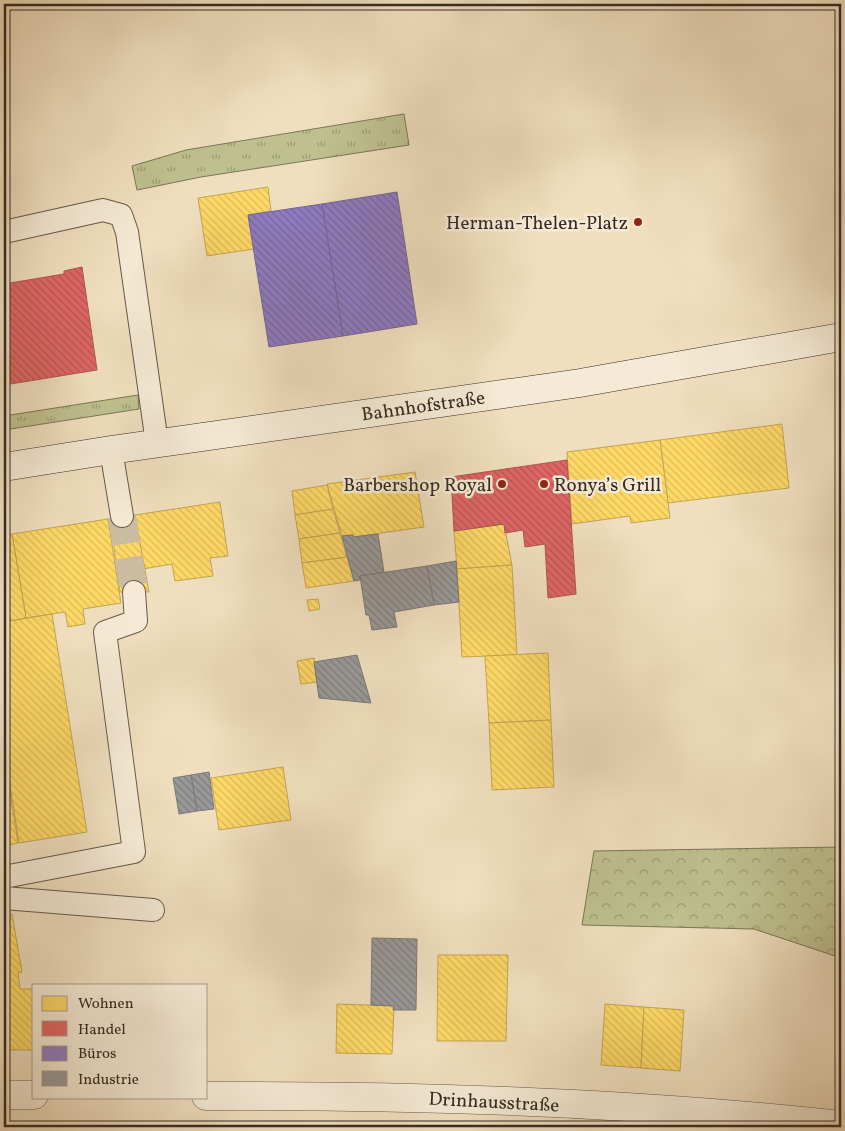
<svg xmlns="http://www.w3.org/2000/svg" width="845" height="1131" viewBox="0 0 845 1131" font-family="Vollkorn,serif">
  <defs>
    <pattern id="grass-tufts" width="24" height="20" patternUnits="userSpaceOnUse" patternTransform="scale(1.25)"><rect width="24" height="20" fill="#bec18f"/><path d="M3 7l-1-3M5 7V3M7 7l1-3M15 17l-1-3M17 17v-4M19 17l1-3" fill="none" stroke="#9b9d75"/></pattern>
    <pattern id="park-crowns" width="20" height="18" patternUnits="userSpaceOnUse" patternTransform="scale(1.25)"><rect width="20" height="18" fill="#bec18f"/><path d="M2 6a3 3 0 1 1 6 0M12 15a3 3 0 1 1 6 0" fill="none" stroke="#9b9d75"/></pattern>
    <pattern id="homes-back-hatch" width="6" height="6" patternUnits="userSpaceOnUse" patternTransform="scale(1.25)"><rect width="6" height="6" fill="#ffd966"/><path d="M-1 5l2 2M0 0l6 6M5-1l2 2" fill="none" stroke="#dbba58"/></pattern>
    <pattern id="shops-back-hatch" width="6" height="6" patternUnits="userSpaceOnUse" patternTransform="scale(1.25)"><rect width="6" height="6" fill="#e06666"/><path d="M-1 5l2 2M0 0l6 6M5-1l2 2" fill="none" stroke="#b65454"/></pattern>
    <pattern id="offices-back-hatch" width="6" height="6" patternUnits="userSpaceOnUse" patternTransform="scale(1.25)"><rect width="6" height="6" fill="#8e7cc3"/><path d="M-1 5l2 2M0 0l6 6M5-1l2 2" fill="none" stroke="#75669e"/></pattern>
    <pattern id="industry-back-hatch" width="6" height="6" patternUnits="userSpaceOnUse" patternTransform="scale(1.25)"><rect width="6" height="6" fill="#999"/><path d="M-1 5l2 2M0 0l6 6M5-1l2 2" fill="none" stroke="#7e7d7d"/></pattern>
  </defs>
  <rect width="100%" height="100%" fill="#f0dfbf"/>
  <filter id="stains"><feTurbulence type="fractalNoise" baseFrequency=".004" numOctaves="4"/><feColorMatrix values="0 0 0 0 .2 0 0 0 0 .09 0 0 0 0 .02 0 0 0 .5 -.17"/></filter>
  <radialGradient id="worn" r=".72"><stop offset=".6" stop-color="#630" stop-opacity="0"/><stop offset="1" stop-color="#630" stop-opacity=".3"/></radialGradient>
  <!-- grass -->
  <g fill="url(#grass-tufts)" stroke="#7a765a">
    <path d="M404,114L409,145L201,177L137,190L132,166L186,150Z"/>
    <path d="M138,395L139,409L4,430V416Z"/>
  </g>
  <!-- park -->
  <path fill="url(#park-crowns)" stroke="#7a765a" d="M841,847V958L754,929L582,925L594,851Z"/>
  <!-- homes -->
  <g fill="url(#homes-back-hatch)" stroke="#c3a552">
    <path d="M268,187L271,211L248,215L254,249L207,256L198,198Z"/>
    <path d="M782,424L789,488L668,503L660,440Z"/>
    <path d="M660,440L670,518L631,523L630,516L572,524L567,452Z"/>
    <path d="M415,472L424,527L353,537V535L342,536L327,484Z"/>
    <path d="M327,485L333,509L295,515L292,491Z"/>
    <path d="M220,502L228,556L210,558L213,576L175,581L172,564L143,569L135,515Z"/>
    <path d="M333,509L340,533L299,539L295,515Z"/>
    <path d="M135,515L149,592H120L110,518Z"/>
    <path d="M108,519L121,603L83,609L85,624L68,627L65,612L26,618L12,534Z"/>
    <path d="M504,524L512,565L457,569L454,531Z"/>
    <path d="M340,533L347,557L302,563L299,539Z"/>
    <path d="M12,534L26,618L4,622V536Z"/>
    <path d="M347,557L354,581L306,588L302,563Z"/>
    <path d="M512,565L517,655L462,657L457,569Z"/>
    <path d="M318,599L320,609L309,611L307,600Z"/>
    <path d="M52,614L87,832L19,843L4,745V622Z"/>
    <path d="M548,653L551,720L489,723L485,656Z"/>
    <path d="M314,658L317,682L301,684L297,661Z"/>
    <path d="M551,720L554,787L492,790L489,723Z"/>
    <path d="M4,754L18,843L4,846Z"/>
    <path d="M283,767L291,820L219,830L211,778Z"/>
    <path d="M12,914L22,972L18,973L20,989H34V1050H4V915Z"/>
    <path d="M438,955H508L506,1041H437Z"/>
    <path d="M337,1004L394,1006L392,1054L336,1053Z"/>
    <path d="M605,1004L644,1007L641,1068L601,1065Z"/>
    <path d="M644,1007L684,1010L680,1071L641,1068Z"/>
  </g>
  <!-- shops -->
  <g fill="url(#shops-back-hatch)" stroke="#ad5552">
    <path d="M82,267L97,370L4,385V284L64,274V271Z"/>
    <path d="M567,460L576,594L548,598L545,544L525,547L523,530L505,533L504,524L454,531L451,477Z"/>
  </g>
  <!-- offices -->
  <g fill="url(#offices-back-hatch)" stroke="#746493">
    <path d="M397,192L417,324L343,336L322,204Z"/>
    <path d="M322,204L343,336L269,347L248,215Z"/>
  </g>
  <!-- industry -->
  <g fill="url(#industry-back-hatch)" stroke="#7b7876">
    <path d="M378,534L384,572L360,576V580L354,581L342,536L353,535V537Z"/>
    <path d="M456,561L459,602L434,605L427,566Z"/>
    <path d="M427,566L434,605L394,612L397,627L372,630L369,615H366L360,576Z"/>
    <path d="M357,655L371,703L319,698L314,662Z"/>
    <path d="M209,772L214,809L197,811L191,775Z"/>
    <path d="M191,775L197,811L179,814L173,778Z"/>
    <path d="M372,938L417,939L416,1010H393L394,1006L371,1005Z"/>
  </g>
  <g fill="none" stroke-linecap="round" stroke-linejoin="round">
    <!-- street-tunnel -->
    <path stroke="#cbbba0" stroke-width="28" stroke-dasharray="28 14" stroke-linecap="butt" d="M122,516L134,592"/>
    <!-- lane casing -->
    <g stroke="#64594b" stroke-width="24">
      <g id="lane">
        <path d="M4,232L103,210L121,215L127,232L157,443"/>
        <path d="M111,450L122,516"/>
        <path d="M4,877L134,852L105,632L136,621L134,592"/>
        <path d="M4,898L153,910"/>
      </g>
    </g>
    <!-- street casing -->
    <g stroke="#64594b" stroke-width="29">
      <g id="street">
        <path d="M4,1095H34"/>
        <path d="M206,1096C418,1095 631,1102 841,1125"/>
      </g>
    </g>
    <!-- secondary casing -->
    <g stroke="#362c24" stroke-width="29">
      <path id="secondary" d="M4,467L111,450L580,383L841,337"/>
    </g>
    <!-- lane -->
    <use href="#lane" stroke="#f5ead5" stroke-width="22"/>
    <!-- street -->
    <use href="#street" stroke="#f5ead5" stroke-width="28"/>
    <!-- secondary -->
    <use href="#secondary" stroke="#f5ead5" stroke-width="28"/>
  </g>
  <!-- markers -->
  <g fill="#8f2418" stroke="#f5ead5" stroke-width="2">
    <circle cx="638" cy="222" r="5"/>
    <circle cx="502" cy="484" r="5"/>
    <circle cx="544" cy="484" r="5"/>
  </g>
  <g text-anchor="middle" stroke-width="5" stroke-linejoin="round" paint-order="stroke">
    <!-- poi labels -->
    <g font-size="19" fill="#362c24" stroke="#f5ead5" text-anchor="end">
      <text x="628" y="229">Herman-Thelen-Platz</text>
      <text x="492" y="491">Barbershop Royal</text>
      <text x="554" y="491" text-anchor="start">Ronya’s Grill</text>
    </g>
    <!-- street labels -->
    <g font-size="19" fill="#362c24" stroke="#f5ead5">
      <text transform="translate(423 405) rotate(-8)" y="7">Bahnhofstraße</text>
      <text transform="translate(494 1101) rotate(3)" y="7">Drinhausstraße</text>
    </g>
  </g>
  <!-- margin -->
  <rect width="845" height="1131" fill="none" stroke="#f0dfbf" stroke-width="20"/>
  <rect x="5" y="5" width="835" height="1121" fill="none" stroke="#362c24" stroke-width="2.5"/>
  <rect x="10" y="10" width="825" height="1111" fill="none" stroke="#362c24"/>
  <!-- legend -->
  <rect x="32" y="984" width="175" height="115" fill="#f5ead5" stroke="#a99e8e"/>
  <rect x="42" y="996" width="25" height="15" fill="#ffd966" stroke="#a99e8e"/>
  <text x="78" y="1008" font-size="15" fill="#362c24">Wohnen</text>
  <rect x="42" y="1021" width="25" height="15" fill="#e06666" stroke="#a99e8e"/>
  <text x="78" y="1034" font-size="15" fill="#362c24">Handel</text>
  <rect x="42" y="1046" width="25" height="15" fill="#8e7cc3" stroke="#a99e8e"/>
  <text x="78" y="1058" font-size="15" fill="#362c24">Büros</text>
  <rect x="42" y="1071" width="25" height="15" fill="#999999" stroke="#a99e8e"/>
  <text x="78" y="1084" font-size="15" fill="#362c24">Industrie</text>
  <rect width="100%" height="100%" filter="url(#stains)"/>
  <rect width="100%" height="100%" fill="url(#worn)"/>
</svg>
